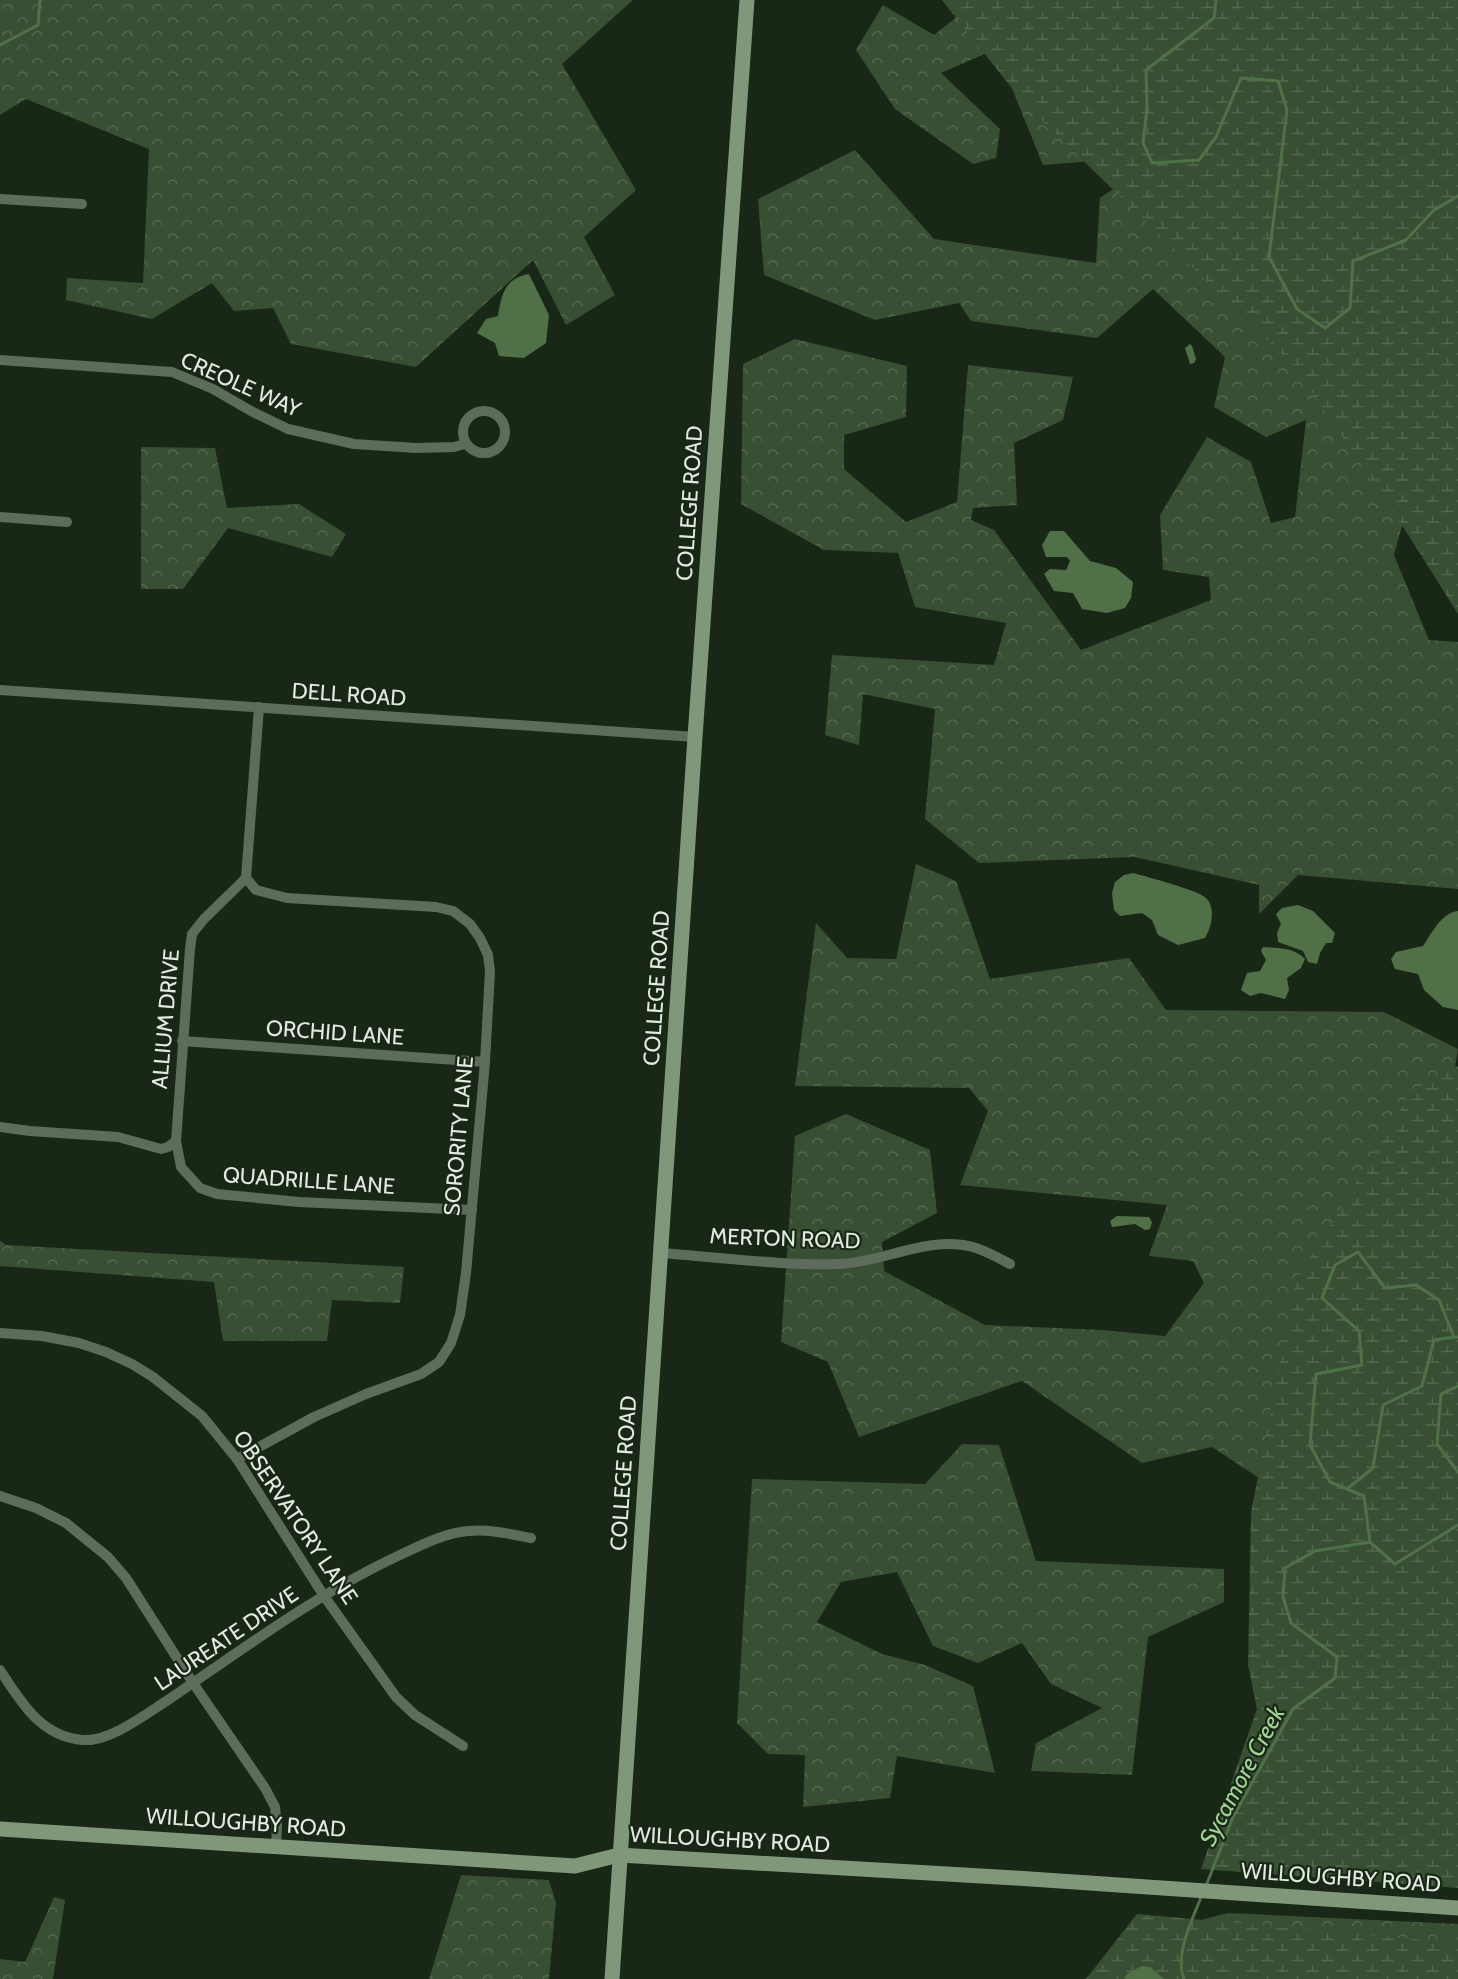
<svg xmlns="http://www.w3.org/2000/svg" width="1458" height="1979" viewBox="0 0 1458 1979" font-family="Cabin,sans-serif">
  <defs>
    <pattern id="forest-crowns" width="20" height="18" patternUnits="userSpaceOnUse" patternTransform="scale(1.5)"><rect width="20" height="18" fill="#384f33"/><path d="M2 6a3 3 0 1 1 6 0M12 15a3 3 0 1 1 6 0" fill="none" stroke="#546850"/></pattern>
    <pattern id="wetland-marsh" width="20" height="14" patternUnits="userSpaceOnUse" patternTransform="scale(1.5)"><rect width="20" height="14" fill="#384f33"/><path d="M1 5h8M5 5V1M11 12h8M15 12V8" fill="none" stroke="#546850"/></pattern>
  </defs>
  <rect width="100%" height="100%" fill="#192716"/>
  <!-- forest -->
  <g fill="url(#forest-crowns)">
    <path d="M0,0H633L562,64L636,190L584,237L615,295L566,325L533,260L416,367L291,344L273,308L234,311L212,283L152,319L66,300L67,278L143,283L149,149L26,99L0,115Z"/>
    <path d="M978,0H1458L1412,489L1394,555L1429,640L1458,642V889L1298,875L1259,914V885L1135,857L979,863L925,819L935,709L863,694L859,745L825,735L832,655L994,665L1006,623L915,607L898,553L824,550L741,504L743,364L795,339L907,366L906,417L844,435V469L906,522L957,502L968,365L1073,377L1063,420L1014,443L1017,505L973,508L971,520L994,530L1081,650L1211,600L1209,577L1163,570L1160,515L1207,437L1251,462L1271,523L1295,517L1306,420L1266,437L1214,407L1225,357L1153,289L1097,338L971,321L959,303L875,320L764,275L758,199L855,150L934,239L1096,263L1100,198L1128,179L1105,160L1043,165L996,49L941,73L1000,129L996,158L973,164L895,109L856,50L883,5L934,35Z"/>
    <path d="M141,447L215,448L227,508L299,504L346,534L332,557L228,528L183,589H141Z"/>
    <path d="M916,864L956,881L990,979L1129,958L1166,1010L1384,1012L1458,1049L1442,1151L1282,1493L1212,1447L1142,1463L1022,1381L859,1437L828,1362L781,1342L795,1136L846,1114L930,1150L937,1213L882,1242L884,1271L985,1325L1102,1330L1165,1336L1204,1283L1193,1261L1149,1256L1167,1205L960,1185L988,1111L969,1088L795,1086L816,923L847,958L896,959Z"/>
    <path d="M0,1241L6,1245L404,1267L400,1303L332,1300L327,1341H223L214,1282L0,1266Z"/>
    <path d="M962,1444L999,1445L1036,1561L1224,1569V1602L1148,1637L1132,1775L1031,1771L1036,1743L1102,1708L1051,1684L1022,1643L978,1663L933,1646L897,1572L841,1582L817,1622L882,1654L925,1665L973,1686L995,1773L897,1756L890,1798L803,1807L805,1755L768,1754L737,1723L752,1479L925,1484Z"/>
    <path d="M461,1875L549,1880L556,1903L549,1979H429Z"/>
    <path d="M54,1897L65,1900L53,1979H0V1959L25,1962Z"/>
    <path d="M1228,1913L1458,1924V1979L1150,1933Z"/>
  </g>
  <!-- wetland -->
  <g fill="url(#wetland-marsh)">
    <path d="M942,0H1458V614L1409,536L1296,368L1022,101Z"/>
    <path d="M1458,1066V1888L1201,1869L1257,1709L1248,1665L1251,1513L1296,1281L1412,1091Z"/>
    <path d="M1137,1914L1458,1943V1979H1086Z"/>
  </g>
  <!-- water -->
  <g fill="#507148">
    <path d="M529,274L549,315L546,343L524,358L499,356L495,343L477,333L486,319L498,316C501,295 505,278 529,274Z"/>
    <path d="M1190,344L1192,346L1196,359L1194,363L1190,364L1185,348Z"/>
    <path d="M1050,531H1064L1090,561L1116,568L1133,582L1131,598L1125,608L1107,613L1082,609L1073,593L1054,591L1044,574L1050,569L1066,570L1070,561L1067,557H1046L1042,545Z"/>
    <path d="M1133,873C1147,877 1198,890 1206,898C1216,908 1212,926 1205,938L1178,945L1158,935L1152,920L1142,913L1120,916L1114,910L1112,893L1115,882L1124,875Z"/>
    <path d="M1298,905L1313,911L1335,933L1332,943H1326L1320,953L1317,964L1308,962L1303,951L1278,942L1277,933L1281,924L1276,914L1282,908Z"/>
    <path d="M1458,911V1010L1443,1007L1424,990L1418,974L1395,969L1391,959L1396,952L1423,946C1432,933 1441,913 1458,911Z"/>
    <path d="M1263,947C1277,948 1295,947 1305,959L1301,968L1287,978L1289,990L1285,999L1261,993L1250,996L1241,990L1247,973L1260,971L1266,960L1261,951Z"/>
    <path d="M1117,1216L1149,1217L1152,1222L1150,1229L1145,1230L1135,1224L1112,1227L1110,1221Z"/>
    <path d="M1142,1966L1150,1967L1164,1979H1124L1127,1974Z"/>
  </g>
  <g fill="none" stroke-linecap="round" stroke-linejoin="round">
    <!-- stream -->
    <g stroke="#507148" stroke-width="3">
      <path d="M1216,0L1214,18L1146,70L1147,109L1143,143L1152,163L1199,160L1216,137L1241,78L1278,81L1287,110L1269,257L1297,309L1325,328L1350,308L1353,261L1406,240L1434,210L1458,196"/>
      <path d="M0,45L38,25L40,0"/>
      <path d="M1458,1386L1441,1394L1437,1444L1458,1472"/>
      <path d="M1347,1489L1373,1468L1383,1405L1422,1386L1434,1340L1454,1337"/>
      <path d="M1370,1542L1395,1564L1458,1525"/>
      <path d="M1206,1886L1233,1817L1293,1709L1335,1678L1337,1657L1291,1623L1283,1597L1285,1568L1315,1551L1370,1542L1364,1496L1330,1482L1310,1445L1316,1374L1362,1365L1359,1331L1322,1298L1335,1265L1358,1252L1385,1288L1416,1285L1439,1300L1454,1337H1458"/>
      <path d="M1184,1979C1174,1955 1193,1918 1202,1895"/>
    </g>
    <!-- street -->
    <g stroke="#5e6d5b" stroke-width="10">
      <path d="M0,199L82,204"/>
      <path d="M0,360L172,372L213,389L251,411L288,429L354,444L416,448L454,447L465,444"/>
      <circle cx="484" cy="432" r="21"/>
      <path d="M0,517L67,522"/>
      <path d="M0,690L695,737"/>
      <path d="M259,707L246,878L204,919L192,934L190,949L176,1141L181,1167L200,1188L217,1194L299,1202L472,1210"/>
      <path d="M182,1041L485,1062"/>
      <path d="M0,1127L30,1131L118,1137L161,1149L168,1147L176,1141"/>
      <path d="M661,1253C718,1257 783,1266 840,1264C886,1262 930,1234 976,1248C988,1252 999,1258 1010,1264"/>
      <path d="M0,1333L42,1336L79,1343L106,1352L132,1364L153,1377L202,1416L237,1459L324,1596L396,1697L415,1715L463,1746"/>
      <path d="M237,1459L314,1417L366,1394L421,1374L439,1362L451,1343L460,1315L466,1273L485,1062L490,971L488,955L480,938L470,924L453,911L436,907L287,898L256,890L246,878"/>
      <path d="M0,1496L36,1508L66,1523L108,1557L126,1578L193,1683L265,1788L275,1807L277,1825L276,1847"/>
      <path d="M0,1670C21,1702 41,1737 83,1740C110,1742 146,1714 168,1700C243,1649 318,1593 400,1555C421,1545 445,1533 468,1531C490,1529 510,1534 531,1538"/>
    </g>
    <!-- secondary -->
    <g stroke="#80977a" stroke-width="15">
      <path d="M0,1829L575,1866L619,1855L1015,1878L1458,1908"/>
      <path d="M612,1979L695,737L747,0"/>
    </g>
  </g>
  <g text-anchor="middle" stroke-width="4.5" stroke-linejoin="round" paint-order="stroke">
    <!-- street labels -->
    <g font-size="22" fill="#e2ebe0" stroke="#192716">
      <text transform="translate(241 384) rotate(24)" y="8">CREOLE WAY</text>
      <text transform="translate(689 503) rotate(-86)" y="8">COLLEGE ROAD</text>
      <text transform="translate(349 694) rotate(4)" y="8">DELL ROAD</text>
      <text transform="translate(656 988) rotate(-86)" y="8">COLLEGE ROAD</text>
      <text transform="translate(165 1019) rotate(-85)" y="8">ALLIUM DRIVE</text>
      <text transform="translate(335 1032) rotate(4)" y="8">ORCHID LANE</text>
      <text transform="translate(458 1136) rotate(-85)" y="8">SORORITY LANE</text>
      <text transform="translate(309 1180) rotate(4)" y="8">QUADRILLE LANE</text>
      <text transform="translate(785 1238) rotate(2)" y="8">MERTON ROAD</text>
      <text transform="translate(623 1473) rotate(-86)" y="8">COLLEGE ROAD</text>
      <text transform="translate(296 1517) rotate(56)" y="8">OBSERVATORY LANE</text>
      <text transform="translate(226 1638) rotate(-34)" y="8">LAUREATE DRIVE</text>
      <text transform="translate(246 1822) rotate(4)" y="8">WILLOUGHBY ROAD</text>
      <text transform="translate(730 1839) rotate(3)" y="8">WILLOUGHBY ROAD</text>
      <text transform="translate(1341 1877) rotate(4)" y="8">WILLOUGHBY ROAD</text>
    </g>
    <!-- water labels -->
    <g font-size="24" font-style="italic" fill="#9fd393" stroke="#192716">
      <text transform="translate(1242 1776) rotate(-62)" y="8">Sycamore Creek</text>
    </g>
  </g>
</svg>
